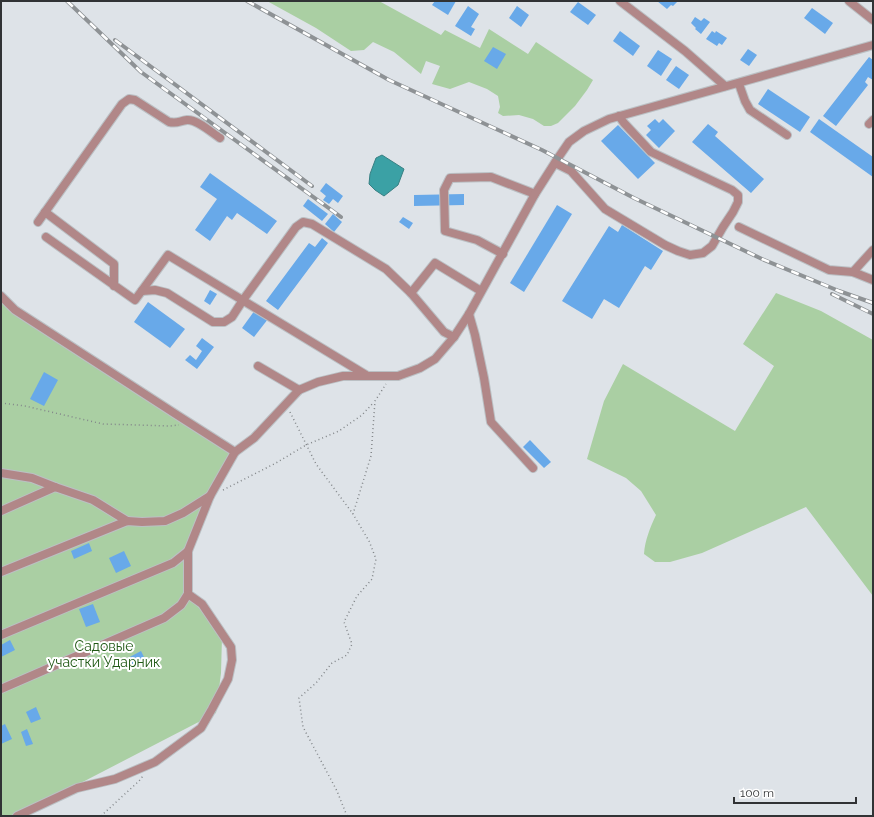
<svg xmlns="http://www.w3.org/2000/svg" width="874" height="817" viewBox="0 0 874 817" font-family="Raleway,sans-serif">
  <rect width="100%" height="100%" fill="#dee3e8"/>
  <!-- green -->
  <g fill="#aacfa3">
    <path d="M267,1H379L441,35L445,30L480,48L489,29L528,54L536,42L593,80L587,90L575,106L558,123L551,126H544L533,119L519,115L503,116L498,113L500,107L498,96L487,89L469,82L450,89L432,84L440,66L426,61L421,74L394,52L373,42L364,50L351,51L316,28Z"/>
    <path d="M776,293L821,311L873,340V596L806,507L702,553L670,562H655L644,554C645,540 650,528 656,515L641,491L626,478L587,459L604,401L623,364L735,431L774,366L743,344Z"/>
    <path d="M1,296L235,452L188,551V594L222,637L221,673L216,713L17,816H1Z"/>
  </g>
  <!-- water -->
  <path fill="#3ba1a5" stroke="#388083" d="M382,155L404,169L398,185L384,196L375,190L369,184L370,174L376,158Z"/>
  <!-- building -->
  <g fill="#68a9e9">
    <path d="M435,1H456L448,15L432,5Z"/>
    <path d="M657,1H678L673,6L671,5L667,9Z"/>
    <path d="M578,2L596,15L588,25L570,12Z"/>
    <path d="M468,6L479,14L471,27L475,29L471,36L455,26Z"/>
    <path d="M517,6L529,15L521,27L509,18Z"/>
    <path d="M812,8L833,23L825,34L804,18Z"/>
    <path d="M695,17L701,21L704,18L710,22L701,34L695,29L696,28L691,23Z"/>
    <path d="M620,31L640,46L633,56L613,41Z"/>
    <path d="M712,31L715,33L716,31L727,38L722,45L719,43L717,46L706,39Z"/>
    <path d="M493,47L506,54L497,69L484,61Z"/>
    <path d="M748,49L757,55L749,66L740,60Z"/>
    <path d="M658,50L672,59L661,76L647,66Z"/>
    <path d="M869,57L873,60V80L868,77L865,82L868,85L836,126L823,116Z"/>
    <path d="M676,66L689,75L679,89L666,80Z"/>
    <path d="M768,89L810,117L800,132L758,104Z"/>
    <path d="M655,119L659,123L663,119L675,131L659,148L646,135L651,130L647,126Z"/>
    <path d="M819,119L873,157V177L810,132Z"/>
    <path d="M708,124L718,132L715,136L764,179L751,193L692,142Z"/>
    <path d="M618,125L655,163L638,179L601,141Z"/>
    <path d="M210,173L277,221L267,234L237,213L232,220L227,216L210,241L195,230L217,199L200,187Z"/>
    <path d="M326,183L343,196L338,203L333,199L329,204L323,200L326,196L320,191Z"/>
    <path d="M464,194V205L414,206V195Z"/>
    <path d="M308,199L328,214L322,221L303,206Z"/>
    <path d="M557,205L572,214L524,292L510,283Z"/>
    <path d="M333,214L342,222L334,232L325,224Z"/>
    <path d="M403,217L413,223L409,229L399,222Z"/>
    <path d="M622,225L663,251L651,270L645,266L619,308L604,299L592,319L562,301L609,226L618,232Z"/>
    <path d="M322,238L328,243L278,310L266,301L309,243L315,247Z"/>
    <path d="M210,290L217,294L210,305L204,301Z"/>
    <path d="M148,302L185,329L170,348L134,322Z"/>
    <path d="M255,310L268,319L254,337L242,328Z"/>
    <path d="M202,338L214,347L197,369L185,360L190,355L196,360L202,351L196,346Z"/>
    <path d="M44,372L58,380L44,406L30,399Z"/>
    <path d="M530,440L551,462L544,468L523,447Z"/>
    <path d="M89,543L92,551L74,559L71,551Z"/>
    <path d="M124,551L131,566L116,573L109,558Z"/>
    <path d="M93,604L100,622L86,627L79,609Z"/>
    <path d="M10,640L15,650L1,657V645Z"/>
    <path d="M141,651L146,661L130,668L126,659Z"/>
    <path d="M36,707L41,719L31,723L26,712Z"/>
    <path d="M5,724L12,739L1,744V726Z"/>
    <path d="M27,729L33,744L26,746L21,732Z"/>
  </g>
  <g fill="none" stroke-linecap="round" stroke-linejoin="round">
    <!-- minor casing -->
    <g stroke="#bbc0c4" stroke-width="10">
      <g id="minor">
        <path d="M620,1L685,51L725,86"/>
        <path d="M849,1L873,20"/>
        <path d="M739,84L745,101L750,110L787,135"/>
        <path d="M869,124L873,120"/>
        <path d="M555,163L571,171L605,209L665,245L678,251L690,255L703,253L712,246L723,227L733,212L738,202V195L732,190L651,152L624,123L619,116"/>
        <path d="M45,212L114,264V286"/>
        <path d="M38,222L122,104L129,99L135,100L169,122C178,124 179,121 187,120C197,119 212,133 220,138"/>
        <path d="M739,227L829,270L853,272L873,280"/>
        <path d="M46,237L135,300L168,255L366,375"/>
        <path d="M503,254L477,240L445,231L444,190L450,178L491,177L535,194"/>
        <path d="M853,272L873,250"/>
        <path d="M142,291L155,290L167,293L213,322H224L232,317L243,300L296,227L303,222L312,224L386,269L411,293"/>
        <path d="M1,296L15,310L177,415L235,452L254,438L299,390L318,382L343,376H398L420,368L435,359L454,337L469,314L535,194L558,158L569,142L584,131L609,119L873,45"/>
        <path d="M469,314L475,335L484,378L491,422L533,468"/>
        <path d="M454,337L444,332L411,293L435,263L481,291"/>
        <path d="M258,366L299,390"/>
        <path d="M1,473L32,478L55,487"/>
        <path d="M1,511L55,487L93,500L127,521"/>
        <path d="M1,572L127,521L142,522L165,521L183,513L210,496"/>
        <path d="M1,635L173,563L188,551"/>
        <path d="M1,689L164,618L181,605L188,594V551L210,496L235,452"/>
        <path d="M17,816L77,788L115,779L155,762L201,728L212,709L228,679L232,660L231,647L202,604L188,594"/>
      </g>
    </g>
    <!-- path -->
    <g stroke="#83878a" stroke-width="1.5" stroke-dasharray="1 3" stroke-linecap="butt">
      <path d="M1,403L25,406L103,424L170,426L179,425"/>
      <path d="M290,412L316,464L353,514"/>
      <path d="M223,490L276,463L306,445L339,431L362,415L374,402"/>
      <path d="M101,816L139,781L143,776"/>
      <path d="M347,816L337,791L303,727L299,698L316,683L332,663L347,655L352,644L344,622L357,596L372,579L376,559L369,541L353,514L371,456L375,401L386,384"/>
    </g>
    <!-- minor -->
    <use href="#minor" stroke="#b18788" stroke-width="8"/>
    <!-- rail casing -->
    <g stroke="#8e9295" stroke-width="4">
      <g id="rail">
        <path d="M67,1L141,72L341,217"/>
        <path d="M247,1L389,80L542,150L634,198L762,259L839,291L873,303"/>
        <path d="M115,40L312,186"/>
        <path d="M832,294L873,314"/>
      </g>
    </g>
    <!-- rail -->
    <use href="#rail" stroke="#fff" stroke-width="2.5" stroke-dasharray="8" stroke-linecap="butt"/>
  </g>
  <g text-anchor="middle" stroke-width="4" stroke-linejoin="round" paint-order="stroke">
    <!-- park labels -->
    <g font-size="14" fill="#205915" stroke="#fff">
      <text x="104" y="651">Садовые<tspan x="104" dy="16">участки Ударник</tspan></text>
    </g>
  </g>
  <!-- border -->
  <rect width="874" height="817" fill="none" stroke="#313335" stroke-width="4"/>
  <!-- scale -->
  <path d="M734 797v6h122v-6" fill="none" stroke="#313335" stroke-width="2"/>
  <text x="740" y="797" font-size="12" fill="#313335" stroke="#ffffff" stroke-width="3" paint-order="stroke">100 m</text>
</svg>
